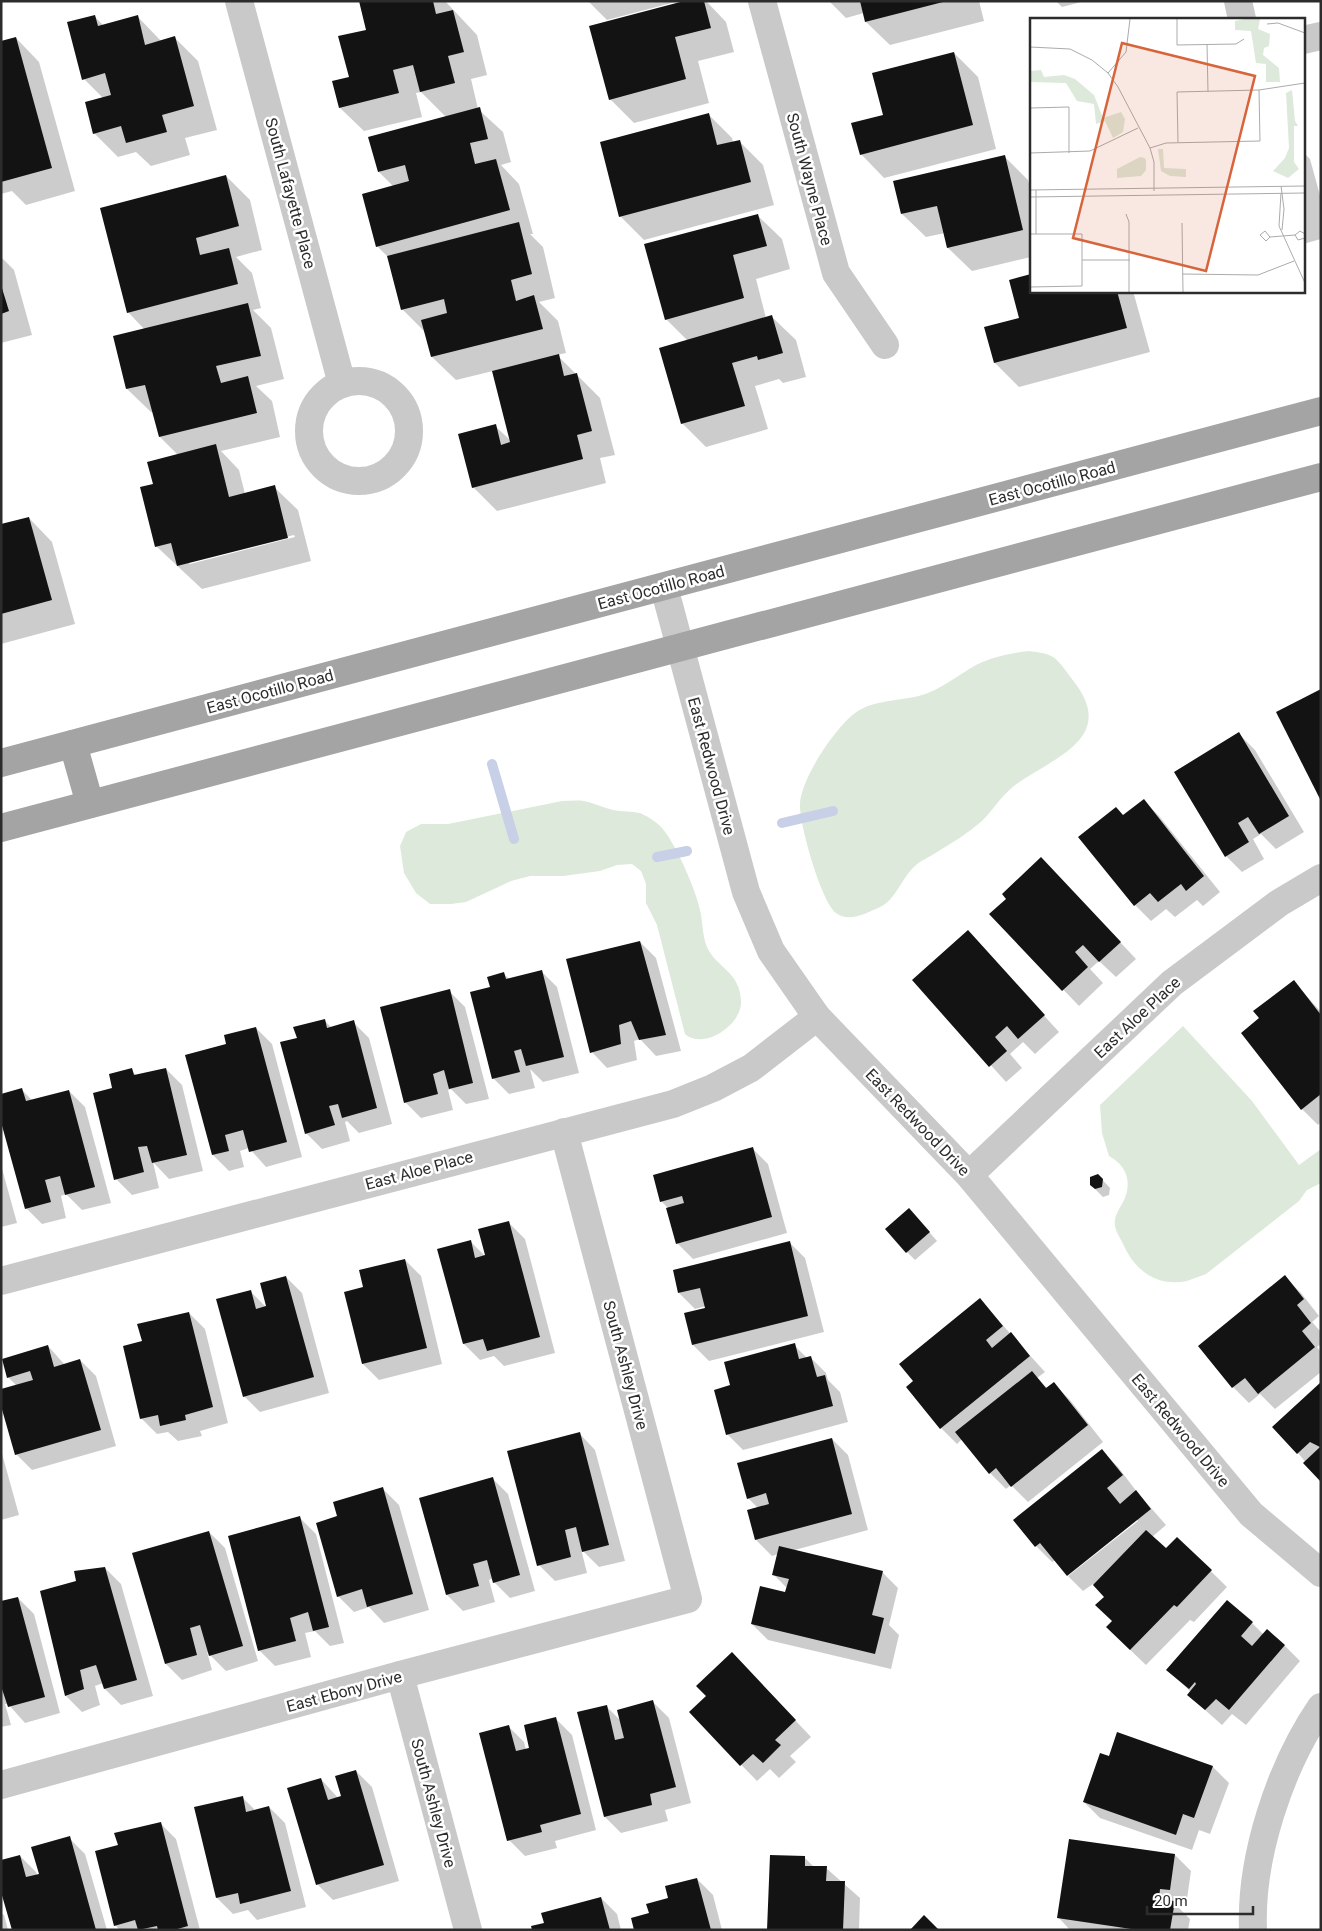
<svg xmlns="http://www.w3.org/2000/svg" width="1322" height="1931" viewBox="0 0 1322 1931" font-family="Roboto,sans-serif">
  <rect width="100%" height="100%" fill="#fff"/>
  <!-- green -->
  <g fill="#dde9da">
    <path d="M1029,651C1036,652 1047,653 1053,657C1060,661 1070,677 1075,683C1118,740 1049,759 1014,786C1001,796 993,810 982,821C968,833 952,843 937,852C930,857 921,860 915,866C902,877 896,900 880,907C867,913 849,923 836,913C821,901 800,826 800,806C799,781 835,728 855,713C875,698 906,702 928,693C945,686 960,674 976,665C992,657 1011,653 1029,651Z"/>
    <path d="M562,801C569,801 577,800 584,801C594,803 604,808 613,810C622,812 631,811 640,813C645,815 655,821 659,825C673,837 696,890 700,910C703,922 702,935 707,947C716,968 742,972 741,1004C739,1027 703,1050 685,1034L657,925L646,903V884L641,871L632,864L617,865L600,871L563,876H530L511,881L466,902L451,904H430L416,893L404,873L400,846L406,832L421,824H448Z"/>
    <path d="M1183,1026L1252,1101L1299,1165L1321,1149V1183L1307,1190L1299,1201L1206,1274C1200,1276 1193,1279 1187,1281C1157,1287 1135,1271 1123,1244C1121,1239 1116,1232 1115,1226C1113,1216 1121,1207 1125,1198C1132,1179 1125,1165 1109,1156L1102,1133L1100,1105Z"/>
  </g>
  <!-- shadow -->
  <g fill="#0003" fill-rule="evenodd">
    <path d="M360,1H445L477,35L487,75L471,79L478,109L503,132L511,162L501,165L519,184L533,234H530L543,247L555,298L539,302L558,321L566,353L557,355L600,398L615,455L600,458L606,483L497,511L473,487L495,426L512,442L493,371L456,380L432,357L426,333L402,309L389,258L377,246L394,187L379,172L446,117L421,92L416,93L422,117L364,131L340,108L367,30Z"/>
    <path d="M588,1H679L607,20Z"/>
    <path d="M689,1H706L726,22L734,52L698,61L709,103L634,123L610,99Z"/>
    <path d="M829,1H979L984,21L890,45L866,22L864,13L846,18Z"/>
    <path d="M1056,1H1085L1062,7Z"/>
    <path d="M94,16L104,26L137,16L161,41L174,37L198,61L217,130L185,138L190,155L151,166L136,152L118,157L94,133L103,98L84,79Z"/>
    <path d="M16,38L39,62L75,191L26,205L12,191L1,194V42Z"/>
    <path d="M954,53L978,77L996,149L884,178L861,154L885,116Z"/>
    <path d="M709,115L732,138L733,142L739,141L763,165L774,205L644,240L620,216Z"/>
    <path d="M1303,152L1310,159L1321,199V239L1303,244Z"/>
    <path d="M1004,156L1028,180L1031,191V257L972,271L948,248L945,233L926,237L902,214Z"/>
    <path d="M226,176L250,200L262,250L236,257L252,273L261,308L253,310L271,328L284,379L256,386L272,401L280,437L221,451L239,470L245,494L274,487L298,510L311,561L202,589L156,546L154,485L178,455L160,437L153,412H151L127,389L145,330L128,312ZM294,535L295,537L190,564L188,562Z"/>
    <path d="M758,216L782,239L790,269L756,279L766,318L772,317L796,340L806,377L783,383L779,379L755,386L768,429L706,447L682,423L688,341L666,319Z"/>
    <path d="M1,257L14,270L32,335L1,343Z"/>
    <path d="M1031,291H1133L1150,352L1019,387L995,363L986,328L1021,319Z"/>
    <path d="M29,518L52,542L75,624L1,644V526Z"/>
    <path d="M1239,734L1255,750L1304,832L1276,849L1261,834L1253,839L1264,859L1242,872L1226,856Z"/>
    <path d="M1143,800L1159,816L1220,892L1203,906L1197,900L1175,917L1166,909L1151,921L1135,905L1124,816Z"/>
    <path d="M1057,875L1136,959L1116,977L1099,961L1090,969L1103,983L1079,1006L991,914Z"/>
    <path d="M968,932L1059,1032L1035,1054L1023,1042L1010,1054L1022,1068L1006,1082L914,980Z"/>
    <path d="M640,942L656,958L681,1051L656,1056L640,1039L634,1041L637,1060L607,1068L592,1052Z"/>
    <path d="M541,971L557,987L579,1073L543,1082L530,1069L535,1088L509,1094L493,1078L491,988L504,974L509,979Z"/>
    <path d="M1294,982L1321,1012V1122L1318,1125L1302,1109L1261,1019Z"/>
    <path d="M449,991L465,1007L489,1099L466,1104L451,1089L448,1090L453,1110L421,1118L405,1102Z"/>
    <path d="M324,1020L332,1028L353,1022L369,1038L392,1124L359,1133L347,1121L345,1122L350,1141L322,1149L306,1133L298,1039Z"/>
    <path d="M256,1028L272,1044L302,1157L266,1167L249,1148L240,1151L244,1167L229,1171L213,1155L186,1055L228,1044Z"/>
    <path d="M166,1069L182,1085L203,1171L169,1179L153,1162L159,1188L132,1195L116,1179L114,1089L131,1070L137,1076Z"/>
    <path d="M22,1090L33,1101L69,1091L85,1107L111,1203L82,1210L66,1194L61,1196L66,1218L42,1224L26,1208Z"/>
    <path d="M752,1148L768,1164L787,1233L693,1259L677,1243L669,1209L661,1201Z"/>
    <path d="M1,1165L17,1223L1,1227Z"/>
    <path d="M1098,1175L1110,1188L1109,1195L1103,1197L1091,1185Z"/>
    <path d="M917,1218L937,1241L915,1260L907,1252Z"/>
    <path d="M509,1223L525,1239L555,1353L504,1366L494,1356L480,1360L464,1344L439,1250L470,1241L487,1258Z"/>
    <path d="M789,1242L805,1258L824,1332L709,1361L693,1345L686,1314L707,1309L706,1306L695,1309L679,1293Z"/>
    <path d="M405,1260L421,1276L442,1364L379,1380L363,1364L365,1288Z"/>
    <path d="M286,1277L302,1293L329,1393L260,1412L244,1396L250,1291L269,1310Z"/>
    <path d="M1285,1277L1301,1293L1319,1316L1312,1322L1321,1332V1344L1317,1347L1321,1352V1372L1275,1409L1260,1394L1249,1403L1233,1387Z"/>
    <path d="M980,1300L1045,1372L1037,1378L1048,1389L1054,1384L1070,1400L1103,1442L1028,1502L1011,1485L1006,1489L990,1473L962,1439L957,1444L941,1428L914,1381Z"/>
    <path d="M189,1313L205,1329L228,1423L200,1431L202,1436L178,1441L168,1432L157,1434L141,1418L143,1342Z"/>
    <path d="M794,1345L807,1358L810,1357L826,1373L828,1380L840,1392L848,1422L743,1450L727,1434L731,1386Z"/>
    <path d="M48,1346L65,1365L80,1360L96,1376L116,1446L32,1470L16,1454L17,1386L8,1377Z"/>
    <path d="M1321,1383V1481L1298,1453Z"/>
    <path d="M579,1433L595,1450L625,1561L599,1567L581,1549L587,1573L555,1581L539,1565Z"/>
    <path d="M832,1439L848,1455L868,1530L791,1551L882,1572L898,1588L889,1625L899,1635L891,1669L768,1640L752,1624L786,1593L788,1589L773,1574L778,1554L772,1556L756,1540L758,1508L748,1498Z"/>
    <path d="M1,1450L19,1515L1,1520Z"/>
    <path d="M1102,1451L1118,1467L1137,1492L1166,1525L1152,1537L1166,1550L1177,1538L1227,1587L1194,1622L1190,1620L1146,1665L1123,1643L1113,1622L1106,1597L1093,1584L1083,1591L1068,1576L1138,1521L1136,1519L1052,1562L1036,1546Z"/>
    <path d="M492,1478L508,1494L535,1591L510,1598L494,1582L493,1578L489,1580L495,1602L463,1611L447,1595L421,1498Z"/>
    <path d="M383,1489L399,1505L429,1610L384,1623L369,1607L354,1612L338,1596Z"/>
    <path d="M300,1518L316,1534L344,1643L330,1646L315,1631L305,1633L311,1657L275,1666L259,1650Z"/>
    <path d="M209,1532L225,1548L258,1661L226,1671L207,1652L212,1670L182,1680L166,1664Z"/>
    <path d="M105,1568L121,1584L153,1696L121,1705L105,1689L103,1683L95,1686L100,1705L82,1712L66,1696L41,1592L77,1582Z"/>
    <path d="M18,1598L34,1614L60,1713L25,1723L8,1704H5L11,1725L1,1727V1603Z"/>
    <path d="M1252,1623L1263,1634L1284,1645L1300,1661L1246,1725L1232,1714L1222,1725L1188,1695L1191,1692L1168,1670Z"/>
    <path d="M748,1670L811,1737L790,1756L796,1762L779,1778L770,1769L757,1781L690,1712Z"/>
    <path d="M653,1702L669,1718L691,1803L665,1810L668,1821L621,1833L605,1817L578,1713L606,1706L621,1721Z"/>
    <path d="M556,1719L572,1735L596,1830L555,1841L557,1848L525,1856L509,1840L508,1726L524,1742L526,1750L531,1749Z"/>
    <path d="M1118,1733L1213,1767L1229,1783L1210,1834L1199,1830L1192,1850L1100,1818L1084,1802L1110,1757Z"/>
    <path d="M356,1771L372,1787L399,1881L333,1900L317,1884L321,1779L338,1798L343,1797Z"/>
    <path d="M242,1797L256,1811L269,1807L285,1823L306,1907L257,1920L248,1910L233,1914L217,1898L196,1808Z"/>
    <path d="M160,1823L176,1839L200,1930H120L115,1925L119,1846Z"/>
    <path d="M69,1838L85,1854L107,1930H13L20,1856L36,1872L37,1875H40Z"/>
    <path d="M1175,1855L1191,1871L1186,1906L1175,1904L1190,1919L1188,1930H1070L1059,1918Z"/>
    <path d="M804,1857L814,1867L826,1868L860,1898L859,1930H769Z"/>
    <path d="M697,1879L713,1895L722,1930H636L651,1914Z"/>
    <path d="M601,1898L617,1914L621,1930H533Z"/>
    <path d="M1,1913L4,1915L8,1930H1Z"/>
  </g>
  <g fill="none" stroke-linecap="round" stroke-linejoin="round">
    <!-- stream -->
    <g stroke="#c7d0e7" stroke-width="10">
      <path d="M492,764L514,839"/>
      <path d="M782,823L833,811"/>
      <path d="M657,857L687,851"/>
    </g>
  </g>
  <!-- building -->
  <g fill="#131313">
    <path d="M359,1H433L436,14L453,10L464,52L448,56L455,83L420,92L413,65L393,70L399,93L339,108L332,81L349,77L338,36L366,30Z"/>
    <path d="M684,1H704L711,28L675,37L686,79L609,100L589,26Z"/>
    <path d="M860,1H943V2L865,22Z"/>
    <path d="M95,15L98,26L138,15L145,45L175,36L194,106L162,115L167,132L126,143L121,126L93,134L85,102L111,95L105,73L82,80L67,22Z"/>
    <path d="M16,37L52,168L1,182V41Z"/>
    <path d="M954,52L973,125L860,155L851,123L883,115L872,73Z"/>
    <path d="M480,107L488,139L470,143L475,164L496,159L510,210L376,247L362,194L409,181L405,165L378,172L368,137Z"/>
    <path d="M709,113L717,145L740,140L751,182L619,217L600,142Z"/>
    <path d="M1005,155L1023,230L947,248L937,206L901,214L893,181Z"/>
    <path d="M226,175L239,226L196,238L200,255L229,248L238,284L127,313L100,208Z"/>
    <path d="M758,214L767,246L733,255L744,298L665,320L644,244Z"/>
    <path d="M519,222L532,274L511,280L516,301L534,295L543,329L431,357L421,320L447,313L444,299L401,310L387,256Z"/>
    <path d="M1031,274V291H1117L1127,328L994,363L984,327L1019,318L1009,280Z"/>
    <path d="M1,285L9,311L1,314Z"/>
    <path d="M248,303L261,356L216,366L221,383L248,376L257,413L159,437L145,385L126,389L113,336Z"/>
    <path d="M772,315L783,353L758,360L757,356L732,363L745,406L681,424L659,348Z"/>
    <path d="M559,354L564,376L577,373L592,431L577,435L583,459L472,488L458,434L496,424L501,445L510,442L492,371Z"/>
    <path d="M216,444L229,497L275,485L288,538L177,566L171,543L155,547L140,487L153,484L147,462Z"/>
    <path d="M29,517L52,600L1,614V524Z"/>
    <path d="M1321,689V801L1276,712Z"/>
    <path d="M1239,732L1289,816L1259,834L1248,817L1238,823L1249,842L1225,857L1174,772Z"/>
    <path d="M1144,799L1204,876L1186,891L1181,884L1158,902L1150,893L1134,906L1078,837L1116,807L1123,815Z"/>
    <path d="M1041,857L1121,942L1099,962L1083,945L1075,952L1088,967L1062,991L989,914L1006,899L1002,894Z"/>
    <path d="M968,930L1045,1015L1018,1039L1007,1026L995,1037L1007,1051L989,1067L912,980Z"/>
    <path d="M640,941L666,1035L639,1040L631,1021L619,1025L621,1044L590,1053L566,959Z"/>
    <path d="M542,970L564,1057L526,1066L521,1049L514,1051L520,1072L492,1079L470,992L490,987L487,977L504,972L506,979Z"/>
    <path d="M1294,980L1321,1015V1094L1301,1110L1241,1033L1259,1018L1253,1011Z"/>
    <path d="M450,989L473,1083L449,1089L444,1070L433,1074L438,1094L404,1103L380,1007Z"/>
    <path d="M325,1019L327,1028L354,1020L377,1108L342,1118L338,1104L329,1106L335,1125L305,1134L280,1042L297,1038L293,1027Z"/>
    <path d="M256,1027L287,1142L249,1152L243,1130L225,1135L229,1151L212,1155L185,1055L226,1044L224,1035Z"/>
    <path d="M132,1068L134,1075L166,1068L187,1155L152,1163L147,1146L138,1147L144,1172L114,1180L93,1093L112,1088L109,1074Z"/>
    <path d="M22,1088L26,1101L69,1090L95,1187L65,1195L60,1176L45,1180L51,1202L25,1209L1,1122V1094Z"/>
    <path d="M753,1147L772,1217L676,1244L666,1208L684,1203L682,1196L660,1202L653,1175Z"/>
    <path d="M1098,1174L1103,1179L1102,1187L1095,1189L1090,1185V1177Z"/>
    <path d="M909,1208L930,1232L906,1253L885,1229Z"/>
    <path d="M509,1221L540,1337L487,1351L483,1339L463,1344L437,1249L471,1240L475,1258L485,1255L478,1229Z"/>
    <path d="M790,1241L808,1316L692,1345L684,1313L705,1308L700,1288L678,1293L673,1270Z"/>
    <path d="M405,1259L427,1348L362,1364L344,1292L363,1287L359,1270Z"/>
    <path d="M1285,1275L1304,1299L1297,1305L1311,1323L1302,1331L1315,1347L1258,1394L1245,1378L1232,1388L1198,1346Z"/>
    <path d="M286,1276L314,1377L243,1397L216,1299L251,1290L256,1309L266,1306L260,1283Z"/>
    <path d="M980,1298L1003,1326L986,1340L992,1348L1011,1332L1030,1356L940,1429L906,1387L913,1381L899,1364Z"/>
    <path d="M189,1312L213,1407L185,1415L186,1420L160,1426L158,1415L140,1419L123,1346L142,1341L137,1324Z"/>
    <path d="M795,1343L799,1359L811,1356L817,1377L825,1375L833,1406L726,1435L714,1390L730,1385L724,1362Z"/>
    <path d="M48,1345L54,1367L80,1359L101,1430L15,1455L1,1406V1389L33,1380L30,1371L7,1378L2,1359Z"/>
    <path d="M1032,1371L1046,1388L1054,1382L1088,1425L1011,1487L996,1468L989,1474L955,1432Z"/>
    <path d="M1321,1382V1482L1303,1463L1320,1447L1310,1442L1297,1454L1272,1427Z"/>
    <path d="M580,1432L609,1545L582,1552L576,1527L565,1530L571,1557L537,1566L507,1451Z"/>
    <path d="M832,1438L852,1514L755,1540L747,1510L769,1504L766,1493L747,1499L737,1463Z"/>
    <path d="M1102,1449L1123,1475L1107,1488L1120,1504L1136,1490L1151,1509L1067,1576L1040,1543L1035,1547L1013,1520Z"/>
    <path d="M493,1477L520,1575L493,1583L487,1560L473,1564L479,1586L446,1595L419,1498Z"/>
    <path d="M383,1487L413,1594L367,1607L362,1589L337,1597L316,1523L337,1516L333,1502Z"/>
    <path d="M300,1516L329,1627L313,1631L308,1612L290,1618L296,1641L258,1651L228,1536Z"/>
    <path d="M1146,1530L1166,1548L1177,1537L1212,1570L1177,1607L1174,1605L1130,1650L1106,1627L1112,1621L1095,1605L1104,1597L1093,1585Z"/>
    <path d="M209,1531L243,1646L209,1656L200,1625L190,1628L197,1655L165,1664L132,1553Z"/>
    <path d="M779,1546L883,1571L872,1615L884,1618L875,1654L751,1624L760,1586L785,1592L789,1579L772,1575Z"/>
    <path d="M105,1567L137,1680L104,1689L96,1665L80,1670L84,1689L65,1696L40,1591L76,1581L74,1571Z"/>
    <path d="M18,1597L45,1697L8,1707L1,1686V1601Z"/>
    <path d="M1227,1600L1253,1622L1241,1636L1252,1646L1267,1629L1285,1645L1229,1710L1216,1699L1205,1710L1187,1695L1196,1684L1195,1682L1189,1689L1166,1670Z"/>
    <path d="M732,1652L796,1720L775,1740L781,1745L763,1763L753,1754L740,1766L689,1712L706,1696L696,1686Z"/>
    <path d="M653,1700L676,1787L650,1794L652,1805L604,1817L577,1712L607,1705L615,1740L624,1738L617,1710Z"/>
    <path d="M556,1717L581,1814L540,1825L542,1832L507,1841L479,1733L509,1725L516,1751L529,1748L524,1725Z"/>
    <path d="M1117,1732L1213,1766L1194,1818L1183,1814L1176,1835L1083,1802L1100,1753L1109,1756Z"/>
    <path d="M356,1770L384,1865L316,1885L287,1788L321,1778L328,1800L341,1796L335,1776Z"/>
    <path d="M243,1796L246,1812L269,1806L291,1891L240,1904L238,1893L216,1898L194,1807Z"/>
    <path d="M161,1822L188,1926L174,1930H158L157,1926L138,1930L135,1920L114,1926L95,1851L118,1845L114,1833Z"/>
    <path d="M70,1836L96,1930H12L1,1892V1860L20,1855L26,1877L39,1874L31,1847Z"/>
    <path d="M1069,1839L1175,1854L1170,1890L1160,1889L1159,1899L1175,1901L1170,1930H1138L1057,1918Z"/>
    <path d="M770,1855L805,1856V1866H827L826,1881H845L843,1930H767Z"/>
    <path d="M697,1878L711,1930H634L631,1918L649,1913L646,1904L668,1898L665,1886Z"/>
    <path d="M601,1897L610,1930H532L531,1926L544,1923L541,1913Z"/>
    <path d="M924,1915L939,1930H910Z"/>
  </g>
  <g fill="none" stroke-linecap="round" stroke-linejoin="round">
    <!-- minor -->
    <g stroke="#c9c9c9" stroke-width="28">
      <path d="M239,1L342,384"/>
      <path d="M762,1L836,273L885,345"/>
      <path d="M1238,1L1242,19"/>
      <path d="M1303,40L1321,36"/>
      <circle cx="359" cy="431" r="50"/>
      <path d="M664,587L746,892L771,951L817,1017L969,1175L1251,1514L1321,1573"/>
      <path d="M969,1175L1172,983L1279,903L1321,878"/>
      <path d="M1,1281L673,1104L713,1088L751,1068L817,1017"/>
      <path d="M400,1675L468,1930"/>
      <path d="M1,1785L400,1675L688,1599L564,1132"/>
      <path d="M1253,1930C1250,1857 1280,1767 1321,1707"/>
    </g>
    <!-- major -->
    <g stroke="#a4a4a4" stroke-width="28">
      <path d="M73,744L90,804"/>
      <path d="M1,763L1321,411"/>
      <path d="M1,828L1321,477"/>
    </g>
  </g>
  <g text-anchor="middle" stroke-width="5" stroke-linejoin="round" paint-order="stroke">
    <!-- street labels -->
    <g font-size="16" fill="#2c2c2c" stroke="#fff">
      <text transform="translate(810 179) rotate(75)" y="6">South Wayne Place</text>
      <text transform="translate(291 193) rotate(75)" y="6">South Lafayette Place</text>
      <text transform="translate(1052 483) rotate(-15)" y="6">East Ocotillo Road</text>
      <text transform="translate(661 587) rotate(-15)" y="6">East Ocotillo Road</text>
      <text transform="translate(270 691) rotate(-15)" y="6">East Ocotillo Road</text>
      <text transform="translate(712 766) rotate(75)" y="6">East Redwood Drive</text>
      <text transform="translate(1137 1017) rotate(-43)" y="6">East Aloe Place</text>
      <text transform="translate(918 1122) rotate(46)" y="6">East Redwood Drive</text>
      <text transform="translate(419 1170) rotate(-15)" y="6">East Aloe Place</text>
      <text transform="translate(626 1365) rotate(75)" y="6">South Ashley Drive</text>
      <text transform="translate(1181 1430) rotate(50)" y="6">East Redwood Drive</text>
      <text transform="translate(344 1691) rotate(-15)" y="6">East Ebony Drive</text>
      <text transform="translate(434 1803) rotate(75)" y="6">South Ashley Drive</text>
    </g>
  </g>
  <!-- overview -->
  <g transform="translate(1030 18)">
    <rect width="275" height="275" fill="#fff"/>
    <path d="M215,1H230L228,11L240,16L239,28L234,30L233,37L249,50L250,64H236V46L226,45L221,13L205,12V3ZM11,52L14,59L34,57L45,61L64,77L73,100L91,94L95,101L93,114L83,120L75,103L66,106L64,86L47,83L36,65L0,64V53ZM262,72L265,103L268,108H264V144L269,151L258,160L243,153L255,140L259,130L256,75ZM128,131H133L134,150L156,151V159L140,158L131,153ZM110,139L115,140L116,143V152L111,158L87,160V151Z" fill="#dde9da"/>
    <path fill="none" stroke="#ababab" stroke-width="1" d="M147,1V27L206,26L214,21M237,6L248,5L275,15M177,26L178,74M0,29L40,31L62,42L78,55L88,69L120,130L124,144V173M78,55L96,34L100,1M0,90L39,89V135M148,124L147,74L229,72L275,65M120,130L136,125L230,123L229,72M0,135L60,133L108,110M251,168L254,191L252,212M0,172L275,168M6,172V216M251,175L249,208L275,265M0,179L275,175M96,196L99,204V274M152,205L153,274M0,216H52V268L0,269M275,216L270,213L265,217L268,222L275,220M240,219L235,213L230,217L236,223L240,219L265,217M52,242H100M152,256L228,257L264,243"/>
    <path fill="#d7643a" fill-opacity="0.15" stroke="#d7643a" stroke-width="2.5" d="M92,25L225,58L176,253L43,220Z"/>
    <rect width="275" height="275" fill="none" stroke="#2c2c2c" stroke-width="2.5"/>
  </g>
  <!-- border -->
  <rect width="1322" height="1931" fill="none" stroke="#2c2c2c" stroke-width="5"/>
  <!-- scale -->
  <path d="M1147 1906v8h106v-8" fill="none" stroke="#2c2c2c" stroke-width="2.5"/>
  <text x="1154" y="1906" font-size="15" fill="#2c2c2c" stroke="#ffffff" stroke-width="4" paint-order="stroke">20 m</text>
</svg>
